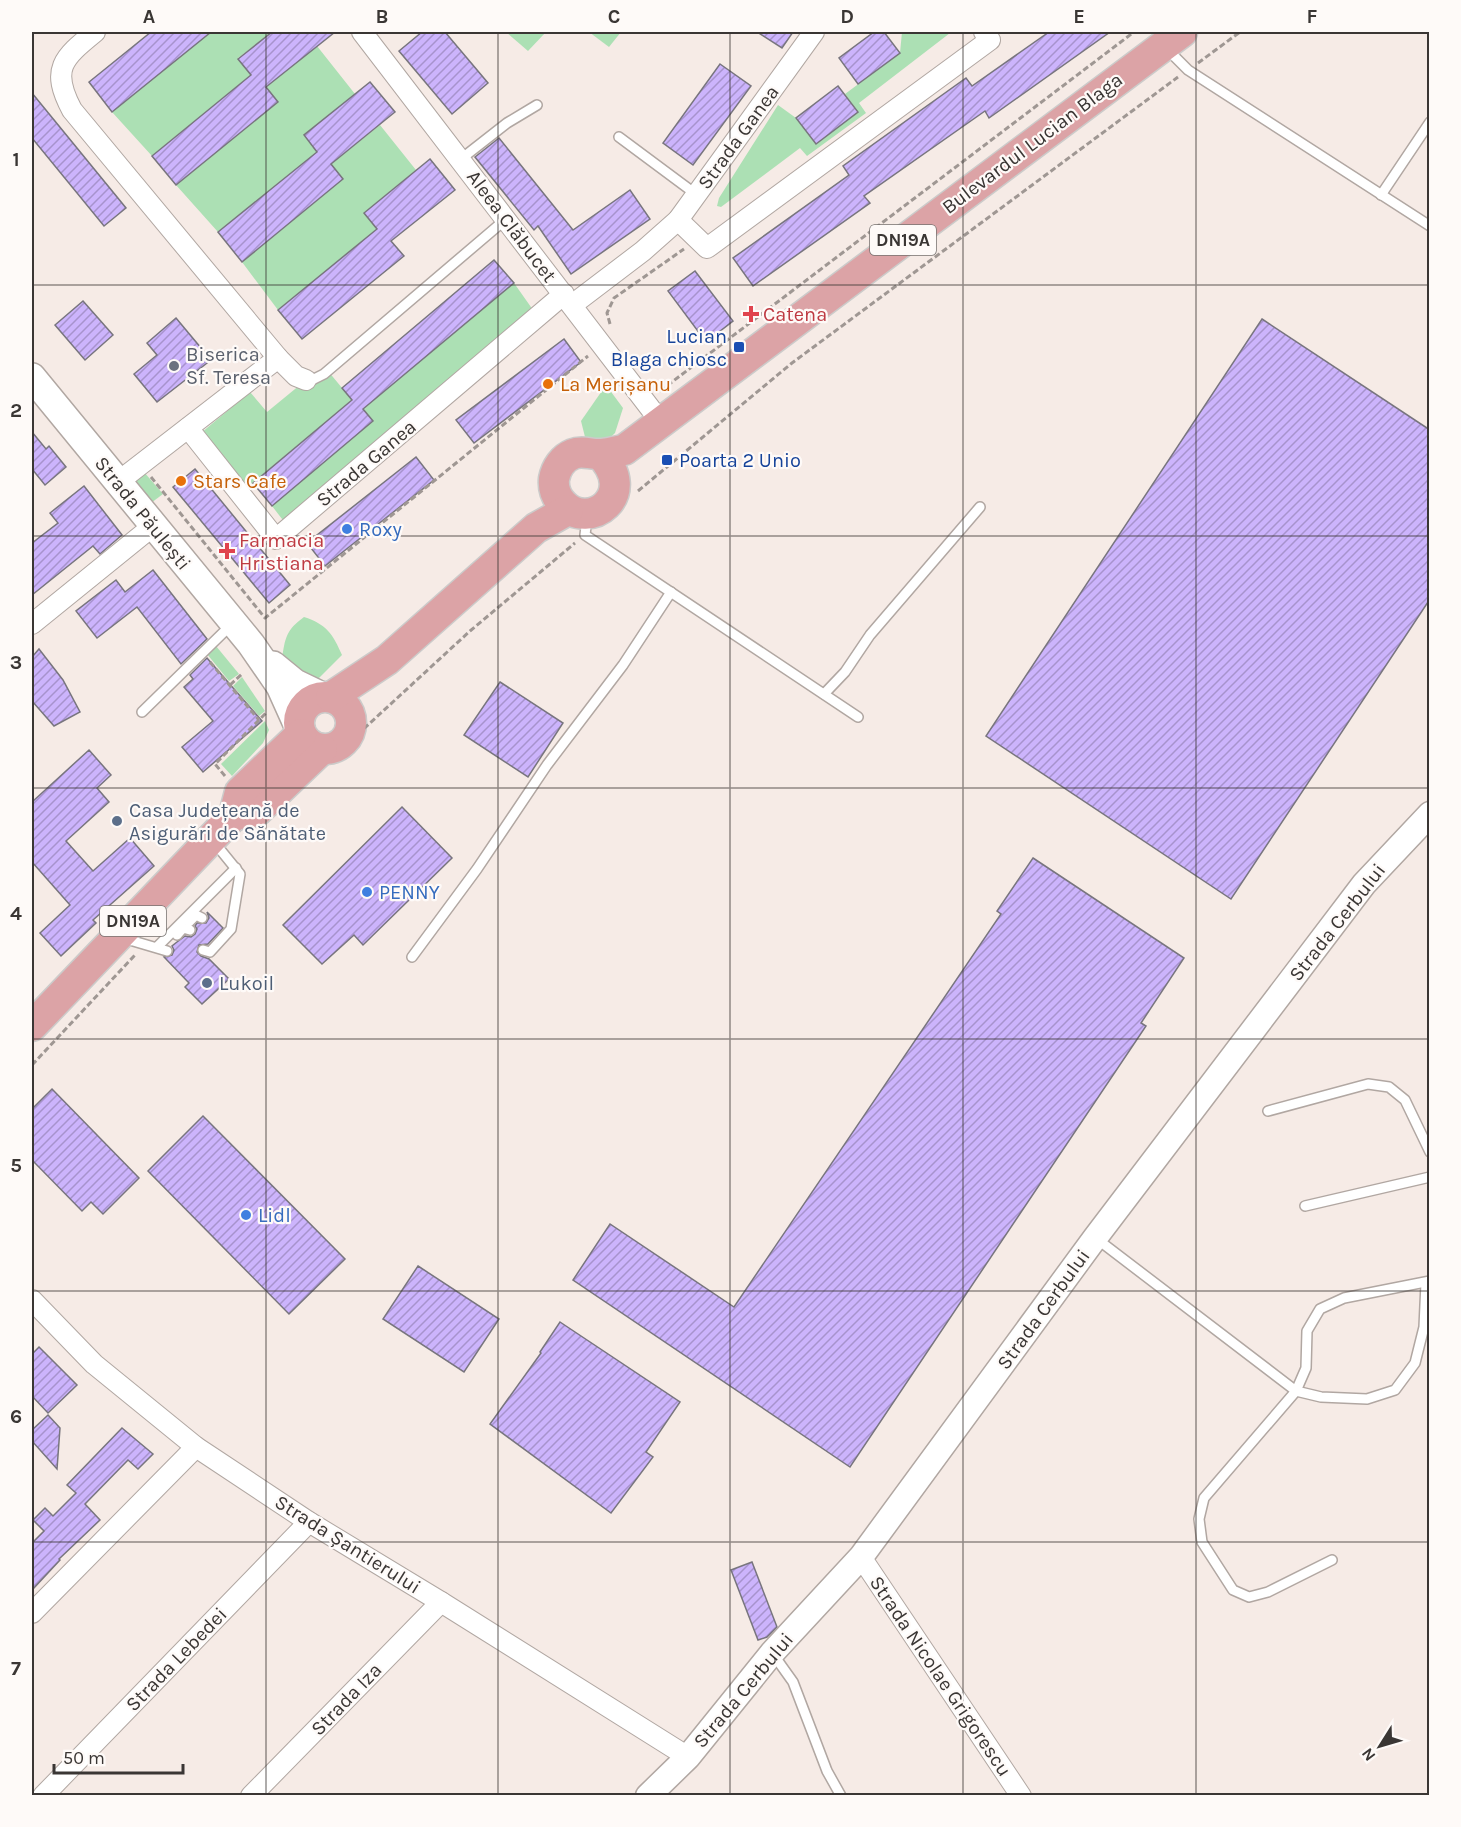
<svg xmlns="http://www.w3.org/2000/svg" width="1461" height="1827" viewBox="0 0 1461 1827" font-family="Karla,sans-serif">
  <defs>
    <pattern id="building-hatch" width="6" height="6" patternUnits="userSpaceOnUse" patternTransform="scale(1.5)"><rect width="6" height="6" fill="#ccb4fc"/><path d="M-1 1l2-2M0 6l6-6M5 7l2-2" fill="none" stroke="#a793cd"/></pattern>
  </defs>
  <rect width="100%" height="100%" fill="#f6ebe6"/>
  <!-- green -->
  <g fill="#ace0b4">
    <path d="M211,32H272L238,58L251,75L152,156L112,112Z"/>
    <path d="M506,32H546L528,51Z"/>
    <path d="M589,32H621L609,47Z"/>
    <path d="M902,32L950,33L859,103L866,113L807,156L800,148L721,207L717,206L719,198L778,105L796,118L816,144L857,111L845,94L900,53Z"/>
    <path d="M317,46L355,94L304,135L317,152L218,232L176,185L277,102L266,87Z"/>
    <path d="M380,125L416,170L364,213L377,229L278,310L242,262L343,179L331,164Z"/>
    <path d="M514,283L538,317L289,528L272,506L373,421L363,409Z"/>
    <path d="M328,371L352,400L240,493L195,438L250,392L267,412L306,380Z"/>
    <path d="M606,385L623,408L615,433L599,448L585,437L581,421Z"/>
    <path d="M144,472L163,494L147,506L136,488L137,479Z"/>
    <path d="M304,617C326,624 333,634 342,655L315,682L282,659C285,638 286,630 304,617Z"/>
    <path d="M216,646L239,674L229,681L207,654Z"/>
    <path d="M242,677L265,711L259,716L233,686Z"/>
    <path d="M265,721L269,730L263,743L232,776L221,764Z"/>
  </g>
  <!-- building -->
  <g fill="url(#building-hatch)" stroke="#78757e" stroke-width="1.5">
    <path d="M151,32H211L112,112L89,82Z"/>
    <path d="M272,32H335L266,87L278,102L176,185L152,156L251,75L238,59Z"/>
    <path d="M422,32H445L488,83L452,114L399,51Z"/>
    <path d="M757,32H793L782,48Z"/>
    <path d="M874,32H884L900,53L858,84L839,58Z"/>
    <path d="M1049,32H1110L989,118L985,111L864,196L870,203L753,286L733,258L849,175L843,166L966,78L972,86Z"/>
    <path d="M720,64L751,86L693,165L663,143Z"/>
    <path d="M370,82L395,112L331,164L343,179L242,262L218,232L317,152L304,135Z"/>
    <path d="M838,86L858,112L816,144L796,118Z"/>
    <path d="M32,93L126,208L104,226L32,138Z"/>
    <path d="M499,138L573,230L630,190L650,219L571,274L538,226L534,230L475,157Z"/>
    <path d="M430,159L455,190L391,241L404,256L302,339L278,310L377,229L364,213Z"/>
    <path d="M494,260L514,283L363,409L373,421L272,506L253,483L352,400L342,388Z"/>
    <path d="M695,271L733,321L706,342L668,291Z"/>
    <path d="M83,301L113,335L85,360L55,325Z"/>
    <path d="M176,318L211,360L157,402L134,374L157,355L147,343Z"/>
    <path d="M1262,319L1430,430V599L1231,899L986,736Z"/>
    <path d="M564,339L581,362L474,443L456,420Z"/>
    <path d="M32,432L46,449L49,446L66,467L45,485L32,469Z"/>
    <path d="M416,457L434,480L325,566L307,543Z"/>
    <path d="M195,469L290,585L269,603L173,487Z"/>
    <path d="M84,486L122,535L100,554L93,546L32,595V543L58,523L50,513Z"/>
    <path d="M153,570L207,639L181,664L137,607L97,638L76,611L116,580L125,592Z"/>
    <path d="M39,649L63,680L80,712L54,726L32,701V657Z"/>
    <path d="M207,658L262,721L203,772L182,747L213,721L184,687L193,679L190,675Z"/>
    <path d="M500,682L563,723L528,777L464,735Z"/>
    <path d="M89,750L111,775L97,788L109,802L66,841L93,871L130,838L154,866L93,920L96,923L61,956L40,933L70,905L32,862V802Z"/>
    <path d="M402,807L452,858L363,945L354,935L322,964L283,925Z"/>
    <path d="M1033,858L1184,958L1141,1023L1146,1026L850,1467L573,1280L610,1224L734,1307L1001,914L997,911Z"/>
    <path d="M207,912L223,928L208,944L199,945L197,952L201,956L209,959L229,979L202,1004L185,987L189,983L164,957L172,955L174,950L172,946L177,942L185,936L191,937L195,934L197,929L195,926L197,923H206L209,918Z"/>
    <path d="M52,1089L139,1178L103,1214L91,1202L82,1211L32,1160V1109Z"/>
    <path d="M203,1116L345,1259L289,1314L148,1171Z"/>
    <path d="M418,1266L499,1319L464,1372L383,1319Z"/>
    <path d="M560,1322L680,1402L646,1452L653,1457L611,1513L490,1424L541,1353L540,1352Z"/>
    <path d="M39,1347L77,1385L48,1413L32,1396V1354Z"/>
    <path d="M48,1415L60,1428L57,1469L32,1441V1430Z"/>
    <path d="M122,1428L153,1454L138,1469L128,1460L85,1504L100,1520L59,1559L60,1560L32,1590V1543L44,1531L33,1520L45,1508L53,1516L76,1493L67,1485Z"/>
    <path d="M752,1562L777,1627L767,1637L758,1640L731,1570Z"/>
  </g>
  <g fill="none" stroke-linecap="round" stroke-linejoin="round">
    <!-- service casing -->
    <g stroke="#b1a7a2" stroke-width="12">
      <g id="service">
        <path d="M1167,49L1188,70L1430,226"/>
        <path d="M619,137L697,195"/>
        <path d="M461,159L507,123L537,105"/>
        <path d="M1381,195L1430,122"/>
        <path d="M306,380L314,379L324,374L506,219"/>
        <path d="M587,518L585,535L858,717"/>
        <path d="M824,694L845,672L870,635L980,507"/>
        <path d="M142,712L232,624"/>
        <path d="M189,922L196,915L202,918"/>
        <path d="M177,935L183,928L190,930"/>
        <path d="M123,938L167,951"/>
        <path d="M157,947L236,868"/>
        <path d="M203,950L210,952L231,929L240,874L214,842"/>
        <path d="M412,957L477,869L547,765L623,665L671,592"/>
        <path d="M1268,1111L1368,1084L1389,1087L1405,1100L1430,1152"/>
        <path d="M1305,1206L1430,1177"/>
        <path d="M1097,1239L1296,1391L1321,1397L1367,1399L1395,1390L1415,1363L1424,1327L1426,1283"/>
        <path d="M1332,1560L1268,1592L1249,1597L1233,1590L1202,1542L1199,1519L1204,1498L1296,1391L1306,1368L1307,1331L1320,1309L1344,1298L1430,1281"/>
        <path d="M773,1654L793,1682L827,1771L841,1796"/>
      </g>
    </g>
    <!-- minor casing -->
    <g stroke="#b1a7a2" stroke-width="22">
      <g id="minor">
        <path d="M95,32C63,58 50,69 72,110L278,358L296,376L306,380"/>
        <path d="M362,32L660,421"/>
        <path d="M678,220L707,248L990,40L984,32"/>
        <path d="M572,305L643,251L678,220L814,32"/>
        <path d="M188,428L276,539L564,294"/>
        <path d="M118,482L278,358"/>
        <path d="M32,624L153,526"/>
        <path d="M32,1300L94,1364L196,1447L309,1522L441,1602L688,1757"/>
        <path d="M861,1557L1021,1796"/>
        <path d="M32,1613L196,1447"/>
        <path d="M43,1796L309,1522"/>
        <path d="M251,1796L441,1602"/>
      </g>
    </g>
    <!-- tertiary casing -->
    <g stroke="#b1a7a2" stroke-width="27">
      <path id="tertiary" d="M648,1796L688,1757L772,1653L861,1557L1095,1238L1364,884L1430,814"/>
    </g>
    <!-- secondary casing -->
    <g stroke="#b1a7a2" stroke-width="30">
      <g id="secondary">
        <path d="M32,377L251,644L280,686L298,726"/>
        <path d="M273,665L295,683L322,696"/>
      </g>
    </g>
    <!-- primary casing -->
    <g stroke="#cccbca" stroke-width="33">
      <g id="primary">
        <path d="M600,454C640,495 589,532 563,504C556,497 553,489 554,479C556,468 563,458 573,454C583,450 591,455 601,454C608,454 616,451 624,450L1182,32"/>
        <circle cx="325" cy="723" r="26"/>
        <path d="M331,697L387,660L536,528L568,510"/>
        <path d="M234,815L257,811L322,749"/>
        <path d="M32,1026L234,815L240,792L301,734"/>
      </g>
    </g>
    <!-- path -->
    <g stroke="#9f9793" stroke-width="3" stroke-dasharray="6 3" stroke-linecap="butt">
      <path d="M1198,63L1240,32"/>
      <path d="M610,324L607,313L614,298L684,249"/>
      <path d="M660,391L1134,32"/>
      <path d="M151,477L265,618L588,356"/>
      <path d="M638,491L792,363L1178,77"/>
      <path d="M210,662L259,720"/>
      <path d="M230,685L242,674"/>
      <path d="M344,747L470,631L575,543"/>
      <path d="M225,776L215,764L267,712"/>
      <path d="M32,1065L135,955"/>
    </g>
    <!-- service -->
    <use href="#service" stroke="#fff" stroke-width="9"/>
    <!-- minor -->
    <use href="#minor" stroke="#fff" stroke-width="20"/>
    <!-- tertiary -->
    <use href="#tertiary" stroke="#fff" stroke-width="24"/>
    <!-- secondary -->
    <use href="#secondary" stroke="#fff" stroke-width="27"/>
    <!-- primary -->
    <use href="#primary" stroke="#dca3a6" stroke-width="30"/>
  </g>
  <!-- grid -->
  <path fill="none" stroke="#3a3634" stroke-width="1.5" stroke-opacity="0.55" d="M266,32V1796M498,32V1796M730,32V1796M963,32V1796M1196,32V1796M32,285H1430M32,536H1430M32,788H1430M32,1039H1430M32,1291H1430M32,1542H1430"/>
  <!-- markers -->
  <g fill="#e0444e" stroke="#fefaf8" stroke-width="2">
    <path d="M748 305h6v6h6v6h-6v6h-6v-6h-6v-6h6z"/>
    <path d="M224 542h6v6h6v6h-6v6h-6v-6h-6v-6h6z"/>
  </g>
  <g fill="#1a4fb4" stroke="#fefaf8" stroke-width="2">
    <rect x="733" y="341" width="12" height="12" rx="3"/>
    <rect x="661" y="454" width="12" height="12" rx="3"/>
  </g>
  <circle fill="#6b7280" stroke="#fefaf8" stroke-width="2" cx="174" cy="366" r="6"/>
  <g fill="#e8710a" stroke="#fefaf8" stroke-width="2">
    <circle cx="548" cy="384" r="6"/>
    <circle cx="181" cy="481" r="6"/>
  </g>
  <g fill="#3f7fe0" stroke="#fefaf8" stroke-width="2">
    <circle cx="347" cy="529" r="6"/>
    <circle cx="367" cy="892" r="6"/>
    <circle cx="246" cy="1215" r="6"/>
  </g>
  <g fill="#5c6f8a" stroke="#fefaf8" stroke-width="2">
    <circle cx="117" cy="821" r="6"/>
    <circle cx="207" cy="983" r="6"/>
  </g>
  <g text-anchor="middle" stroke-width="4.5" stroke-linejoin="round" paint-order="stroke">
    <!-- shield labels -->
    <g fill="#fefaf8" stroke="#75716f" stroke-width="1.5">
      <rect x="870" y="225" width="66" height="30" rx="4.5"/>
      <rect x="100" y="906" width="66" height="30" rx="4.5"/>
    </g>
    <g font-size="18" font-weight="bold" fill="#3a3634">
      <text x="903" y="246">DN19A</text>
      <text x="133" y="927">DN19A</text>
    </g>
    <!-- street labels -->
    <g font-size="20" fill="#3a3634" stroke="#fefaf8">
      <text transform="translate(738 137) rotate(-54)" y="7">Strada Ganea</text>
      <text transform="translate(1032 143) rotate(-37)" y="7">Bulevardul Lucian Blaga</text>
      <text transform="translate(512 226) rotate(53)" y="7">Aleea Clăbucet</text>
      <text transform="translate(366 463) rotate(-40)" y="7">Strada Ganea</text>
      <text transform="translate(143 513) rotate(51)" y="7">Strada Păulești</text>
      <text transform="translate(1337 922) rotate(-52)" y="7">Strada Cerbului</text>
      <text transform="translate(1043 1309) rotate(-54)" y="7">Strada Cerbului</text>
      <text transform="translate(348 1544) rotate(32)" y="7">Strada Șantierului</text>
      <text transform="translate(176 1659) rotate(-46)" y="7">Strada Lebedei</text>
      <text transform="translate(941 1676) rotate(56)" y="7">Strada Nicolae Grigorescu</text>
      <text transform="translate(743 1690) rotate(-50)" y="7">Strada Cerbului</text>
      <text transform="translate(346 1699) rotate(-46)" y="7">Strada Iza</text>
    </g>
    <!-- health labels -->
    <g font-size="20" fill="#be3a42" stroke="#fefaf8" text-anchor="start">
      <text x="763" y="321">Catena</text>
      <text x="239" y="547">Farmacia<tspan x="239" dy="23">Hristiana</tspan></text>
    </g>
    <!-- transit labels -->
    <g font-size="20" fill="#164399" stroke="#fefaf8" text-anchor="end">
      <text x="727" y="343">Lucian<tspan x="727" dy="23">Blaga chiosc</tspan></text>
      <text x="679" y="467" text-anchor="start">Poarta 2 Unio</text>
    </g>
    <!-- worship labels -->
    <g font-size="20" fill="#5b616d" stroke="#fefaf8" text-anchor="start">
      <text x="186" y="361">Biserica<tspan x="186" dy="23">Sf. Teresa</tspan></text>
    </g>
    <!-- food labels -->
    <g font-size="20" fill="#c56008" stroke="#fefaf8" text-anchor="start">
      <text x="560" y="391">La Merișanu</text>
      <text x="193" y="488">Stars Cafe</text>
    </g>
    <!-- shop labels -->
    <g font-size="20" fill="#366cbe" stroke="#fefaf8" text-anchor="start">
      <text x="359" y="536">Roxy</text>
      <text x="379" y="899">PENNY</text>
      <text x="258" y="1222">Lidl</text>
    </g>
    <!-- service labels -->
    <g font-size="20" fill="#4e5e75" stroke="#fefaf8" text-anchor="start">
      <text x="129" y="817">Casa Județeană de<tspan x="129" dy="23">Asigurări de Sănătate</tspan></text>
      <text x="219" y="990">Lukoil</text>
    </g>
  </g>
  <!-- border -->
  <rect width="1461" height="1827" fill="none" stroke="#fefaf8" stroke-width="66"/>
  <!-- north arrow -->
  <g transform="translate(1380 1746) rotate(233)" stroke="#fefaf8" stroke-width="4.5" paint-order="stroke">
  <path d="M0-4.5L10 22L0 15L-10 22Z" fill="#3a3634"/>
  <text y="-9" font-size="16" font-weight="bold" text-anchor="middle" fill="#3a3634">N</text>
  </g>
  <!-- scale -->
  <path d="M54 1764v9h129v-9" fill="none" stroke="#3a3634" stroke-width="3"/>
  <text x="63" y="1764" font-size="18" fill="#3a3634" stroke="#fefaf8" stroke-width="4.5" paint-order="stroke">50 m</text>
  <rect x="33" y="33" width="1395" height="1761" fill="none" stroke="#3a3634" stroke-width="2"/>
  <g font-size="20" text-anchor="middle" font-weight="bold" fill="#3a3634">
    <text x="149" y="23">A</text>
    <text x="382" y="23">B</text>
    <text x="614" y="23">C</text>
    <text x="847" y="23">D</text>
    <text x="1079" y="23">E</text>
    <text x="1312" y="23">F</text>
    <text x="16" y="166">1</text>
    <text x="16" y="417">2</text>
    <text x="16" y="669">3</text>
    <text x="16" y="920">4</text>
    <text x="16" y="1172">5</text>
    <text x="16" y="1423">6</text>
    <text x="16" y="1675">7</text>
  </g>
</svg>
